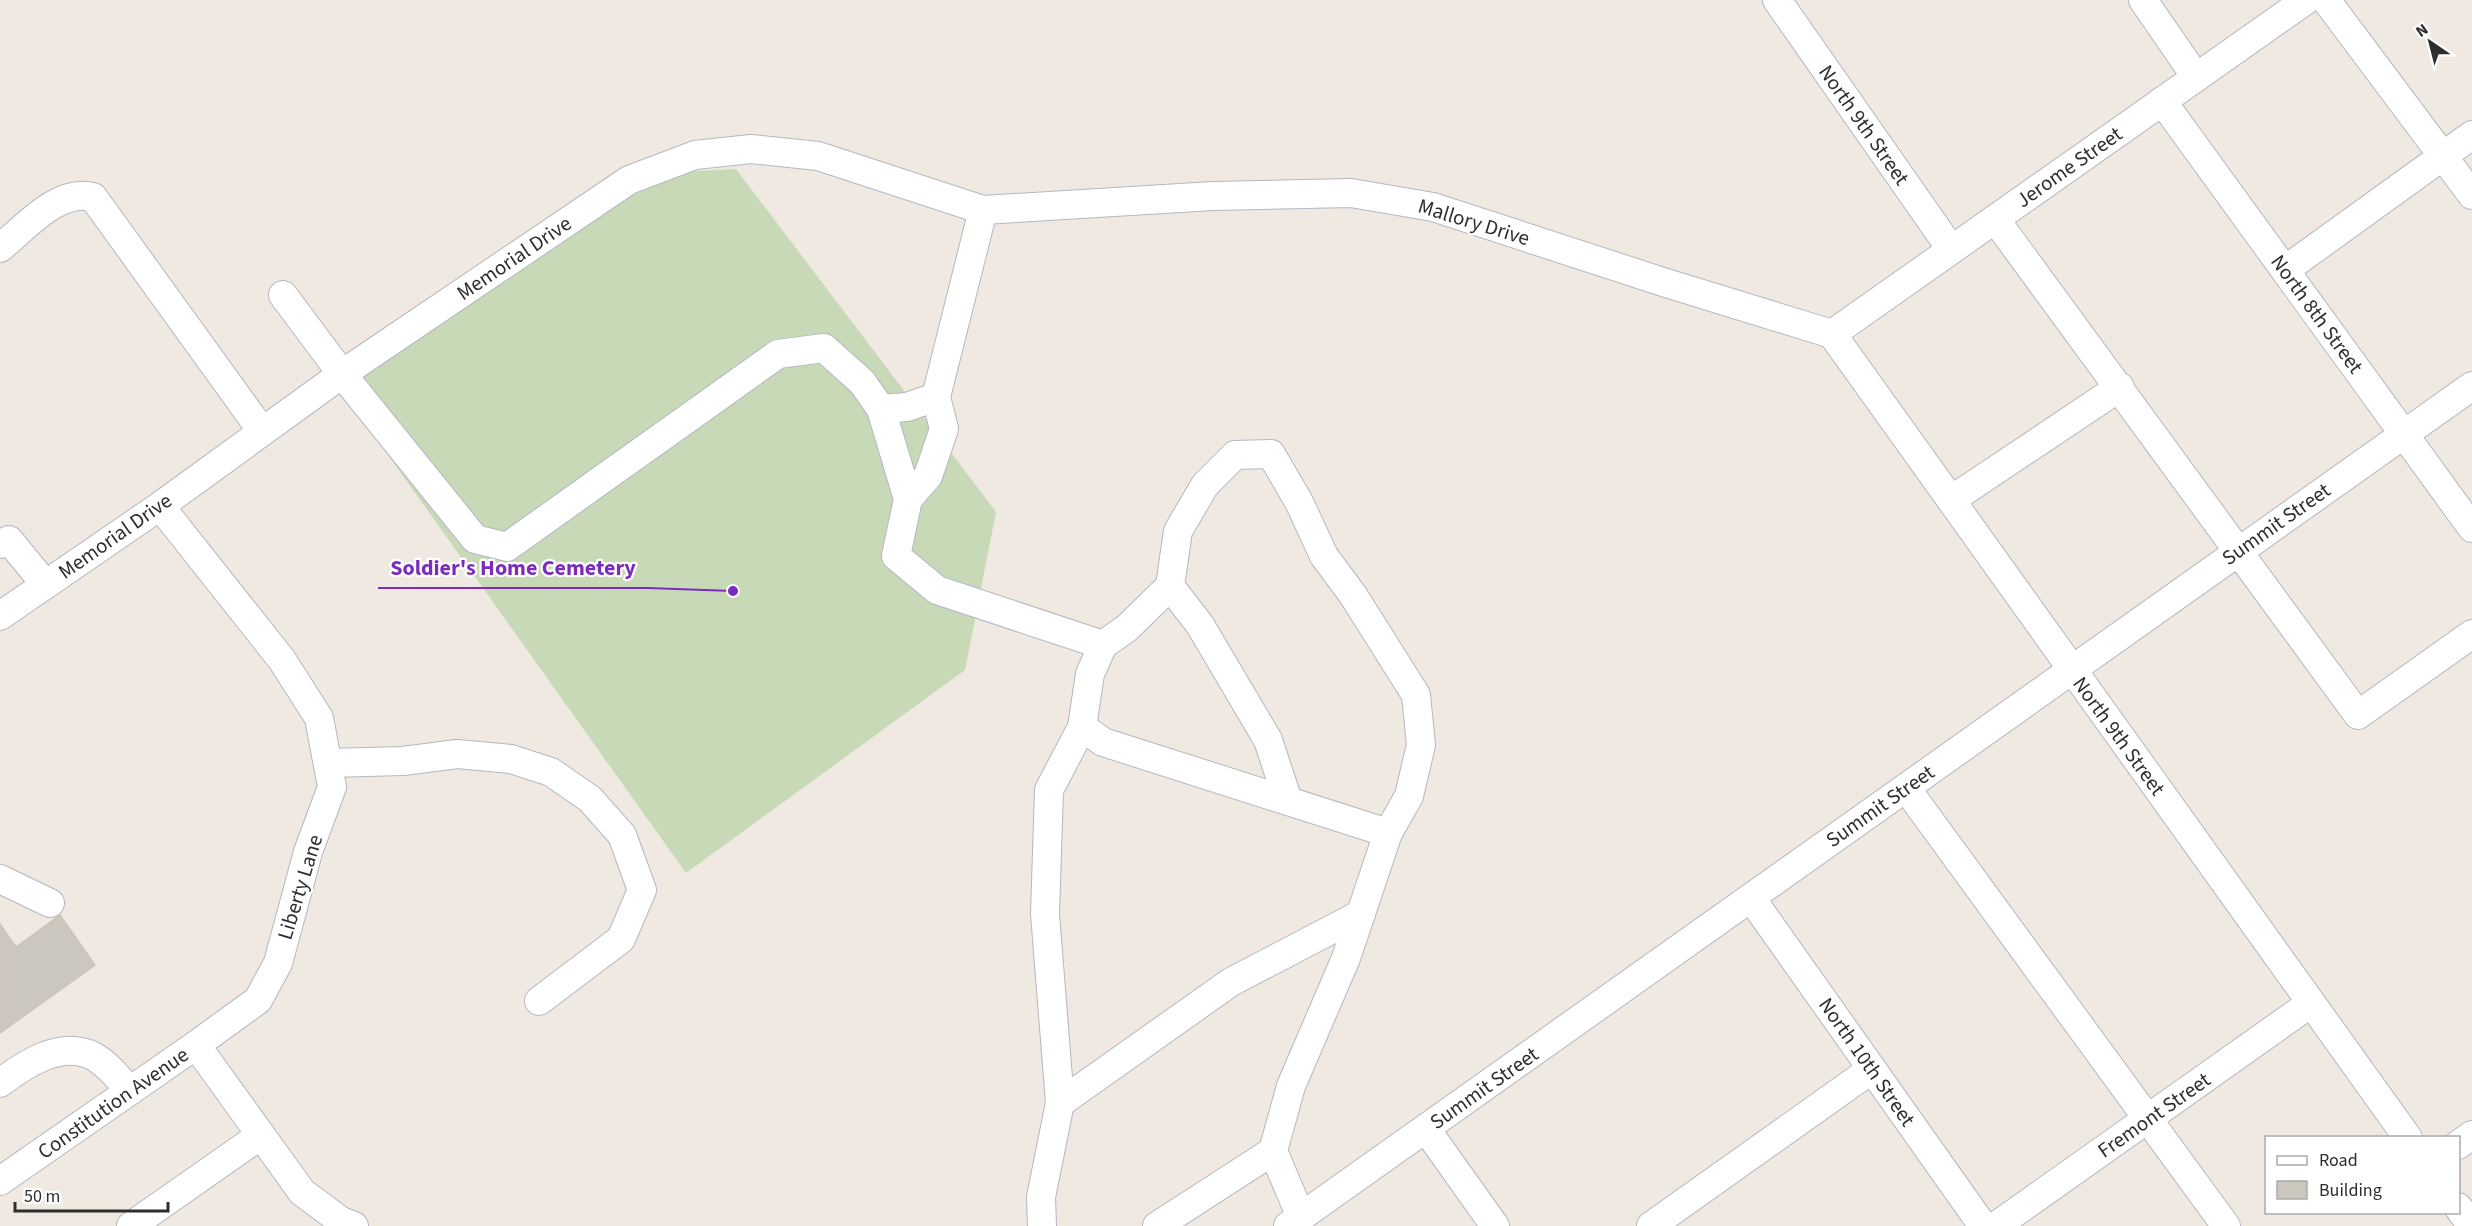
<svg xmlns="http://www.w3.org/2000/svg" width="2472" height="1226" viewBox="0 0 2472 1226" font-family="'Source Sans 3',sans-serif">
  <rect width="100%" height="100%" fill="#efe9e1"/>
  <!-- cemetery -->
  <path fill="#c8d9b8" d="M736,169L996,512L965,670L686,873L341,389L636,193L694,171Z"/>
  <!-- building -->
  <path fill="#cbc7bf" stroke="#cbc5ba" stroke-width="1.5" d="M60,915L95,965L0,1033V924L16,947Z"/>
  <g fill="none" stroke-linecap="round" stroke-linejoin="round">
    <!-- minor casing -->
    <g stroke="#b4b7c1" stroke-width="30">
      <g id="minor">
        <path d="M1777,0L1951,249"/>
        <path d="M2143,0L2196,77"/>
        <path d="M2326,0L2472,195"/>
        <path d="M2162,101L2472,528"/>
        <path d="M1995,219L2358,715L2472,634"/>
        <path d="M0,248C25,228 58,188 93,197L262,431"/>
        <path d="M2285,270L2472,135"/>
        <path d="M283,295L342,374L475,539L507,547L778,354L824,348L862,382L881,409L907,407L936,397L983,210"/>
        <path d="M1832,334L2408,1138"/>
        <path d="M1832,334L2306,0"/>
        <path d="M881,409L908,499L896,556L937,590L1103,645L1090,674L1082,727L1049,790L1045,914L1060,1103L1041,1197L1042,1226"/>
        <path d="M908,499L928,476L944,429L936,397"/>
        <path d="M1951,500L2120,387"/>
        <path d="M160,506L282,660L319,718L332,787L308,852L278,963L258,1000L196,1045L302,1192L341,1221L354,1226"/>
        <path d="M0,544L9,540L45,584"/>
        <path d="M1170,586L1178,531L1205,485L1235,455L1271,454L1299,502L1324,556L1353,595L1416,695L1421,745L1409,796L1388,833"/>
        <path d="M0,616L160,506L342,374L629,180L695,155L751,149L818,156L983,210L1213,196L1351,193L1433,207L1663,282L1832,334"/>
        <path d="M1103,645L1127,628L1170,586L1200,625L1268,740L1288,801"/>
        <path d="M1082,727L1103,742L1388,833L1346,958L1291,1086L1273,1151"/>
        <path d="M329,763L403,761L457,754L511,759L551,772L590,799L622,835L642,890L621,939L539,1001"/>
        <path d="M1906,788L2226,1226"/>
        <path d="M0,879L50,903"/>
        <path d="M1751,898L1983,1226"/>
        <path d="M0,1083C25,1064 61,1040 93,1056C108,1064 119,1079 130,1091"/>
        <path d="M1060,1103L1231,982L1361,914"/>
        <path d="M1426,1129L1495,1226"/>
        <path d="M2458,1145L2472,1135"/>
        <path d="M0,1181L196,1045"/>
        <path d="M2458,1207L2472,1226"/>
        <path d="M131,1226L261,1135"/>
        <path d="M1157,1226L1273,1151L1301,1217"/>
        <path d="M1288,1226L2472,386"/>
        <path d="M1651,1226L1872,1069"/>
        <path d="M1996,1226L2311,1003"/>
      </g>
    </g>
    <!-- minor -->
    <use href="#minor" stroke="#fff" stroke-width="28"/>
  </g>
  <g text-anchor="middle" stroke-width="4.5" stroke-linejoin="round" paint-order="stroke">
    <!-- street labels -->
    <g font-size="21" fill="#2e2e2e" stroke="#fff">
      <text transform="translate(1864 125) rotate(55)" y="7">North 9th Street</text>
      <text transform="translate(2069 167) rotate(-35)" y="7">Jerome Street</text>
      <text transform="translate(1474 222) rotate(17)" y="7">Mallory Drive</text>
      <text transform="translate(514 258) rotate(-34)" y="7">Memorial Drive</text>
      <text transform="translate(2317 314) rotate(54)" y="7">North 8th Street</text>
      <text transform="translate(2276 524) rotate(-35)" y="7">Summit Street</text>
      <text transform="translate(115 536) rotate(-35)" y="7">Memorial Drive</text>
      <text transform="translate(2119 736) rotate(54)" y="7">North 9th Street</text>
      <text transform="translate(1880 806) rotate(-35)" y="7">Summit Street</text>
      <text transform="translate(300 887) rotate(-73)" y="7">Liberty Lane</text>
      <text transform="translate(1867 1062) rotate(55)" y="7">North 10th Street</text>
      <text transform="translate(1484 1088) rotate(-35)" y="7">Summit Street</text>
      <text transform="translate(113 1103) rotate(-35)" y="7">Constitution Avenue</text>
      <text transform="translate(2154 1115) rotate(-35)" y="7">Fremont Street</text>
    </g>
  </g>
  <!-- callouts -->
  <path fill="none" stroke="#7b2cbf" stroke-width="2" d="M733 591L648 588H378"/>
  <circle fill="#7b2cbf" stroke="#fff" stroke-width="2" cx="733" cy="591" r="6"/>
  <g font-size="22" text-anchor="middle" font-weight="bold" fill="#7b2cbf" stroke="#fff" stroke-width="4.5" stroke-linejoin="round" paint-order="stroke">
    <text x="513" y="575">Soldier's Home Cemetery</text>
  </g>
  <!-- legend -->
  <rect x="2265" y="1136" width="195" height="78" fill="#ffffff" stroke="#ababab" stroke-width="1.5"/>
  <rect x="2277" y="1156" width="30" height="9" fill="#ffffff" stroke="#ababab" stroke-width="1.5"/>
  <text x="2319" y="1166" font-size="18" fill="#2e2e2e">Road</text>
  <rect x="2277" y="1181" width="30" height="18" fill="#cbc7bf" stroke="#ababab" stroke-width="1.5"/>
  <text x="2319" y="1196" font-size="18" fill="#2e2e2e">Building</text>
  <!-- north arrow -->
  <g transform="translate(2430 42) rotate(325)" stroke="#ffffff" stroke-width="4.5" paint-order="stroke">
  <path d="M0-4.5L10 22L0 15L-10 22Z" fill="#2e2e2e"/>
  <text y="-9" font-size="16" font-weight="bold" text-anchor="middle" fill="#2e2e2e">N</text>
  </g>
  <!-- scale -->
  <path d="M15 1202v9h153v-9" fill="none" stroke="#2e2e2e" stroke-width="3"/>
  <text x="24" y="1202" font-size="18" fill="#2e2e2e" stroke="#ffffff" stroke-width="4.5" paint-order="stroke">50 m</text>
</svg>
